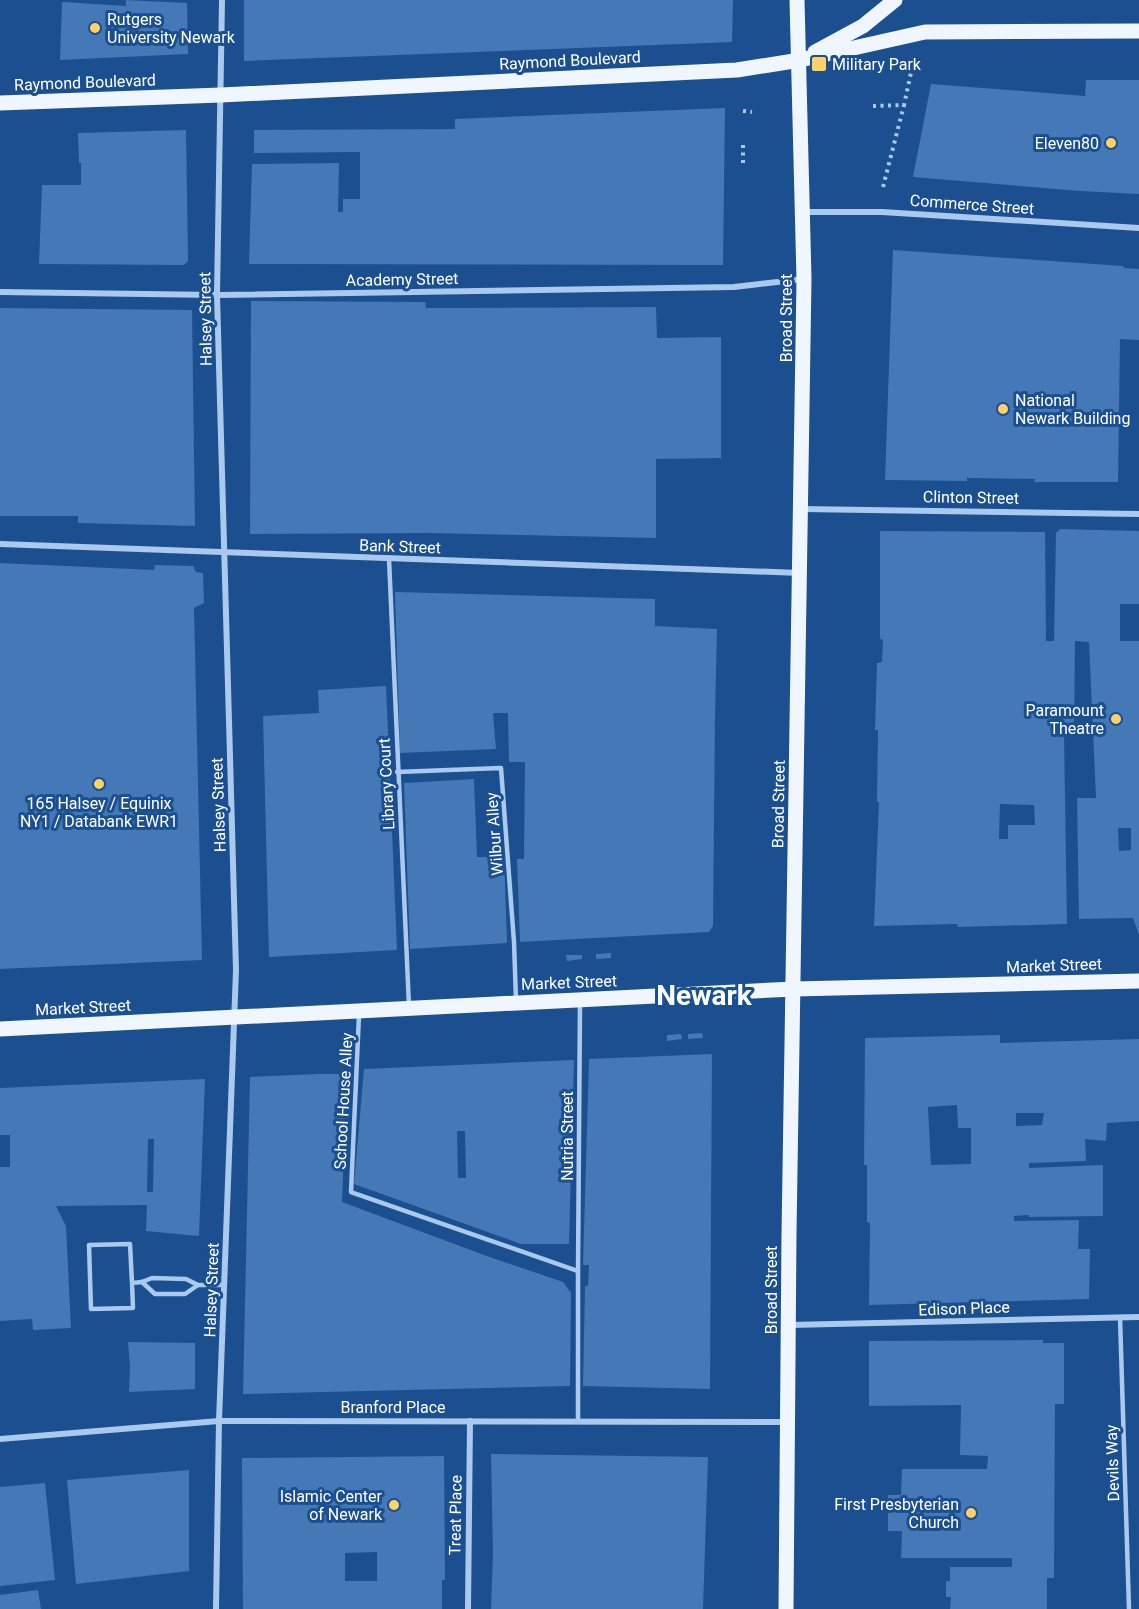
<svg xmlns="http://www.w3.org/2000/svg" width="1139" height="1609" viewBox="0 0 1139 1609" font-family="Roboto,sans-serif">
  <rect width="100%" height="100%" fill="#1b4f8f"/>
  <!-- building -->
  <g fill="#4478b7" fill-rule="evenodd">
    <path d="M126,0L187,3L188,54L60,60L62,2L126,6Z"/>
    <path d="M244,0H733L732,42L244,61Z"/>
    <path d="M1086,80H1139V194L1080,191L913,177L931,84L1085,96Z"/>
    <path d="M725,108L723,265L249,264L252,164L339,163L338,212H343V199H360V152L254,153V130L455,129V119Z"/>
    <path d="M186,130L188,261L184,265L39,264L42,185H81V163H79L78,133Z"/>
    <path d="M893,250L1123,266L1124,268L1139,269V340L1120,339L1118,482H1034L1035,479L967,478V481L885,480Z"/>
    <path d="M251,301L425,302L426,308L656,307L657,338L721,337V458L656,459V538L429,533L250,534Z"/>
    <path d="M0,308L192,310L195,526L78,523V516H0Z"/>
    <path d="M1060,529L1139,531V604H1120V641H1139V935L1133,918L1079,919L1077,798H1096L1089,642L1075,641L1074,734H1064L1067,924L957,927L958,924L874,926L879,802H877L878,730H875L877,663L882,662L883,640L880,639V531L1045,532L1046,641H1054L1056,533ZM1000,804L1034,805L1035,825H1008V839H999ZM1118,828H1131V850L1119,851Z"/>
    <path d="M0,563L154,570L155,565L193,566L196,572L203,573L204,603L194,608L202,960L0,969Z"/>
    <path d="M395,592L655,599V626L717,629L715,715L713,926L709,932L520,942L517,859H524L525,762H509L508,713H493L496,749L400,753Z"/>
    <path d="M386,686L397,950L269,957L263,716L319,713L318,690Z"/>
    <path d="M474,779L477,857H504L507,943L410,949L404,783Z"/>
    <path d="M611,953V958L596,959V954Z"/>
    <path d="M566,955H582V959L567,961Z"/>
    <path d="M702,1033L703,1038L688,1039V1034Z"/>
    <path d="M681,1034L682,1039L667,1041V1035Z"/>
    <path d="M1000,1035V1043L1139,1039V1121L1107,1123L1106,1141L1085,1139L1086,1161L1029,1163V1168L1103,1165V1216L1029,1217V1215L1014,1216V1221L1079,1220L1078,1249H1090L1089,1299L869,1305L870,1223L867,1222V1165H864L865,1038ZM957,1105L958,1128H971V1164L931,1165L928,1107ZM1016,1113H1044L1042,1125L1016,1126Z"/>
    <path d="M712,1054L710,1389L583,1386L585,1286H588L589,1265H583L589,1059Z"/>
    <path d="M574,1060L569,1244H521L354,1184L364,1069ZM457,1131H465L466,1178H458Z"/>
    <path d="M318,1074H347L342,1202L484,1255L563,1282L571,1293L570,1386L243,1394L250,1077Z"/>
    <path d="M205,1079L199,1236L146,1231L147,1205L56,1206L66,1226L71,1328L33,1330L32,1319L0,1321V1167H10V1135H0V1088ZM148,1139H154L153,1192H147Z"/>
    <path d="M1043,1340V1343H1064V1404H1055L1054,1578H1047V1609H950L951,1597H946V1581H950V1567H1012V1558H901L902,1531H888V1495H901L902,1469H987L988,1456L960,1455L961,1405L869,1406V1341Z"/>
    <path d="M128,1342L195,1343V1389L129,1392L130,1366Z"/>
    <path d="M491,1454L708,1457L703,1609H491L493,1554Z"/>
    <path d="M444,1456L445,1580H442V1609H243L242,1458ZM377,1552V1581H345V1553Z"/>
    <path d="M189,1470V1571L76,1584L67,1480Z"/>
    <path d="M45,1483L55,1580L0,1586V1487Z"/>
    <path d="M38,1590L41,1609H0V1595Z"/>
  </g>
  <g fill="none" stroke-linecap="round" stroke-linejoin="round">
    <!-- path -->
    <g stroke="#a9c9ee" stroke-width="4" stroke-dasharray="3 4.5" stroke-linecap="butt">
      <path d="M873,106L904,105L912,68"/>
      <path d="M743,111L752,112"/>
      <path d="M743,163V145"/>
      <path d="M883,187L904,105"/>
    </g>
    <!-- service -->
    <g stroke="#a9c9ee" stroke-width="4.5">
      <path d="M389,559L409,1006"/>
      <path d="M397,772L501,768L514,942L516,1000"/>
      <path d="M359,1015L351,1192L578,1271V1421"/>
      <path d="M578,1271L580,1001"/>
      <path d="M142,1282L155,1294H185L198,1285"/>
      <path d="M132,1283L133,1308L91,1309L89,1245L130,1244L132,1283L142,1282L152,1278L186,1279L198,1285H224"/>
      <path d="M1120,1317L1129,1609"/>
    </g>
    <!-- minor -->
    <g stroke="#a9c9ee" stroke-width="6">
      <path d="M804,212H882L1139,228"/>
      <path d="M0,292L217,295L734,287L804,279"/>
      <path d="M802,509L1139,514"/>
      <path d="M0,544L800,573"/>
      <path d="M790,1325L1139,1317"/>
      <path d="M0,1439L219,1421L787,1422"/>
      <path d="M216,1609L219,1421L236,970L217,295L222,0"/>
      <path d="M468,1609L470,1421"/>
    </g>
    <!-- primary -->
    <g stroke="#f0f6ff" stroke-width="15">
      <path d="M815,52L863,26L895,0"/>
      <path d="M0,103L221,95L737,70L800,60L925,32L1139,31"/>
      <path d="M0,1029L794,989L1139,981"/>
      <path d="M786,1609L789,1234L804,279L797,0"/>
    </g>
  </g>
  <!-- markers -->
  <g fill="#ffd166" stroke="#1b4f8f" stroke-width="2">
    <circle cx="95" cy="28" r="6"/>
    <rect x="811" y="56" width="16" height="16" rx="3"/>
    <circle cx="1111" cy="143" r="6"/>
    <circle cx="1003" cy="409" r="6"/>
    <circle cx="1116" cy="719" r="6"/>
    <circle cx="99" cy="784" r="6"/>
    <circle cx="394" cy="1505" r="6"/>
    <circle cx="971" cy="1513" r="6"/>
  </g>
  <g text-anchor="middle" stroke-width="6" stroke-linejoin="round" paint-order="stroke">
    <!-- poi labels -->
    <g font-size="16" fill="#fff" stroke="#1b4f8f" text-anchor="end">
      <text x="107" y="25" text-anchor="start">Rutgers<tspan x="107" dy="18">University Newark</tspan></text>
      <text x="832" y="70" text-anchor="start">Military Park</text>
      <text x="1099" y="149">Eleven80</text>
      <text x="1015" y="406" text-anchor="start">National<tspan x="1015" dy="18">Newark Building</tspan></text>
      <text x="1104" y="716">Paramount<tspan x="1104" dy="18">Theatre</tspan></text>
      <text x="99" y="809" text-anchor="middle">165 Halsey / Equinix<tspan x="99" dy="18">NY1 / Databank EWR1</tspan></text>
      <text x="382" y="1502">Islamic Center<tspan x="382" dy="18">of Newark</tspan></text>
      <text x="959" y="1510">First Presbyterian<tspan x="959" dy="18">Church</tspan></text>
    </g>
    <!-- street labels -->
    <g font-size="16" fill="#fff" stroke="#1b4f8f">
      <text transform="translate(570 60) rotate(-3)" y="6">Raymond Boulevard</text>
      <text transform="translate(85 82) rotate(-2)" y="6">Raymond Boulevard</text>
      <text transform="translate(972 204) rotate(4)" y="6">Commerce Street</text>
      <text transform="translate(402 279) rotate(-1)" y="6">Academy Street</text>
      <text transform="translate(786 318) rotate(-90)" y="6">Broad Street</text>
      <text transform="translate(205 319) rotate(-91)" y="6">Halsey Street</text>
      <text transform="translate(971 497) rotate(1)" y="6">Clinton Street</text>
      <text transform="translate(400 546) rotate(2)" y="6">Bank Street</text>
      <text transform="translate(386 784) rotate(-93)" y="6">Library Court</text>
      <text transform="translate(778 804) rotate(-89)" y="6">Broad Street</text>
      <text transform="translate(218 805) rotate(-92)" y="6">Halsey Street</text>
      <text transform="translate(494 834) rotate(-94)" y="6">Wilbur Alley</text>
      <text transform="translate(1054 965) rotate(-2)" y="6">Market Street</text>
      <text transform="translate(569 982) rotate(-2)" y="6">Market Street</text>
      <text transform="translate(83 1007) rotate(-3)" y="6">Market Street</text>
      <text transform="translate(343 1101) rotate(-87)" y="6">School House Alley</text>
      <text transform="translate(567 1136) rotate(-90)" y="6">Nutria Street</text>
      <text transform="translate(211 1290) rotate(-88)" y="6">Halsey Street</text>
      <text transform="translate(771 1290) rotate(-90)" y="6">Broad Street</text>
      <text transform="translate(964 1308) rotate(-2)" y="6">Edison Place</text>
      <text x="393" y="1413">Branford Place</text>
      <text transform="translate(1112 1463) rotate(-92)" y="6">Devils Way</text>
      <text transform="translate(455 1515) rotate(-89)" y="6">Treat Place</text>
    </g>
    <!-- town labels -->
    <g font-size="28" font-weight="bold" fill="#fff" stroke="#1b4f8f">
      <text x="704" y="1005">Newark</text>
    </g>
  </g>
</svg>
